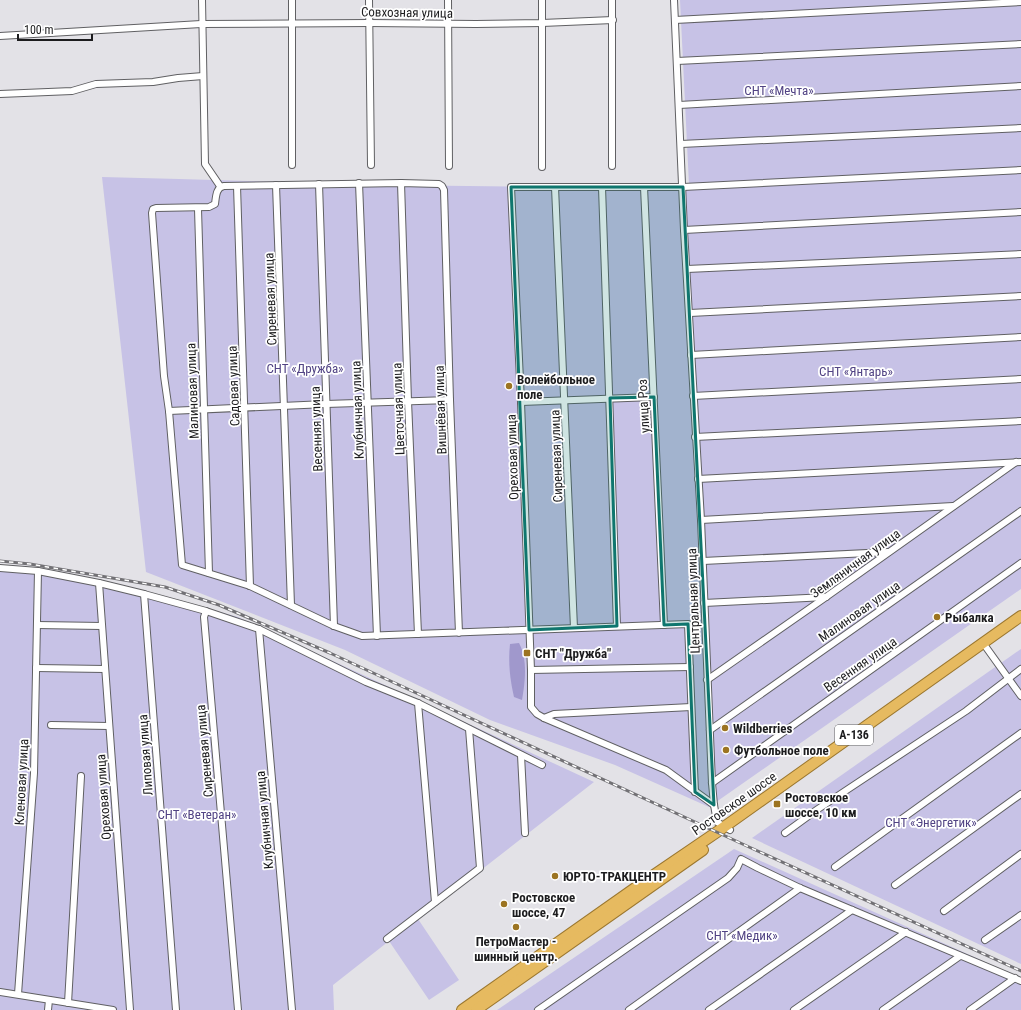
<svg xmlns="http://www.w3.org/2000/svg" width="1021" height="1010" viewBox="0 0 1021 1010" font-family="'Roboto Condensed',sans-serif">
  <rect width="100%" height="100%" fill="#e3e2e7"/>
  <!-- green -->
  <g fill="#c7c2e6">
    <path d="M680,0H1021V589L709,807L615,765L490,720L345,650L146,572L102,177C298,182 494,190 689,185Z"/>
    <path d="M0,565L67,573L158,595L238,617L594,782L418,919L459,980L429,1000L389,941L333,985L334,1010H0Z"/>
    <path d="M1021,649V964L752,838Z"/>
    <path d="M734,849L1021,978V1010H497Z"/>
  </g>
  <!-- water -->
  <path fill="#a098cc" d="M519,643C528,660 525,682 522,700L514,697C510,680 508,662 510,644Z"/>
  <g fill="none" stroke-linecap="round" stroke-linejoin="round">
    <!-- minor casing -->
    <g stroke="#606063" stroke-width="8">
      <g id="minor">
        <path d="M202,0L205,164L220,186"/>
        <path d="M369,0L371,165"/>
        <path d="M448,0L449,166"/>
        <path d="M674,0L684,230L701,520L712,783L714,805L717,822L730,830"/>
        <path d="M675,20L1021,2"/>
        <path d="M0,36L201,24L369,23L476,24L542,23L613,20"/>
        <path d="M677,61L1021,44"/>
        <path d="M0,94L72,91L96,84L153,82L178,78L203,76"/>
        <path d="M679,105L1021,86"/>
        <path d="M681,144L1021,128"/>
        <path d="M292,165V0"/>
        <path d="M612,166V0"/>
        <path d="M542,167V0"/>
        <path d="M359,183L377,636"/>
        <path d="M401,183L408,401L418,634"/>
        <path d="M319,184L334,626"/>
        <path d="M276,185L291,605"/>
        <path d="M237,186L250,586"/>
        <path d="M555,187L574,628"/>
        <path d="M602,187L617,626"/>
        <path d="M644,187L664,625"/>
        <path d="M198,209L209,573"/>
        <path d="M684,230L1021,212"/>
        <path d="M687,269L1021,254"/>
        <path d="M690,313L1021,296"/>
        <path d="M691,355L1021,337"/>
        <path d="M693,396L1021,379"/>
        <path d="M521,402L654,397"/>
        <path d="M169,411L326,404L450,400"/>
        <path d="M695,437L1021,421"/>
        <path d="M698,479L1021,462"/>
        <path d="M701,520L953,506"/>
        <path d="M703,561L888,552"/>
        <path d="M0,568L38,571L99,583L144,594L206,611L259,629L366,682L418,703L542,765"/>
        <path d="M99,583L130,1010"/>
        <path d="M144,594L176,1010"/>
        <path d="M704,603L826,597"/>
        <path d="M206,611L204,617L238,1010"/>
        <path d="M37,625L102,626"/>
        <path d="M259,629L292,1010"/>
        <path d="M459,633L450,400L444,190L442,186L439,184L401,183L224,186C216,187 216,197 215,204L209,207L156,208L153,209L152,213L164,376L169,411L182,565L250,586L334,626L362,636L688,624L695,792"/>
        <path d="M983,643L1021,696"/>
        <path d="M36,668L105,669"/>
        <path d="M531,670L690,667"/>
        <path d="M707,680L826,597L1016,462"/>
        <path d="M418,703L435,902"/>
        <path d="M544,718L554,714L691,707"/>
        <path d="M51,725L109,726"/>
        <path d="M710,730L1021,511"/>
        <path d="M521,755L525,833"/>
        <path d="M712,783L1021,563"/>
        <path d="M714,805L666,770L544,718L537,714L531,707V670L521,402L511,187H683L1021,170"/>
        <path d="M785,833L818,809L966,711L1021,669"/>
        <path d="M835,867L1021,733"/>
        <path d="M895,885L1021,794"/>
        <path d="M944,911L1021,854"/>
        <path d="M387,939L480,868L469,729"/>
        <path d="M985,940L1021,915"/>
        <path d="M0,992L113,1010"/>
        <path d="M18,994L34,773L38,571"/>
        <path d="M68,1003L81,776"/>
        <path d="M48,1010L49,1000"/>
        <path d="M538,1010L728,878L737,868L741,859L758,868L800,888L1021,981"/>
        <path d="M629,1010L800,888"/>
        <path d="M709,1010L852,910"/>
        <path d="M794,1010L906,932"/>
        <path d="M883,1010L960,956"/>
        <path d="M970,1010L1015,978"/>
      </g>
    </g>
    <!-- trunk casing -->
    <g stroke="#9b772f" stroke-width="12">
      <g id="trunk">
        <path d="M462,1010L645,881L717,832L1021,616"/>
        <path d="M476,1010L703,850"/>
      </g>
    </g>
    <!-- minor -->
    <use href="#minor" stroke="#fff" stroke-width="6"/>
    <!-- trunk -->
    <use href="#trunk" stroke="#e6ba60" stroke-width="10"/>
    <!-- rail casing -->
    <g stroke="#727175" stroke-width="3">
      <path id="rail" d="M0,561L30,564L165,587L219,605L330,653L749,847L1021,971"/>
    </g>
    <!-- rail -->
    <use href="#rail" stroke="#fff" stroke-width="1.5" stroke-dasharray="4.5" stroke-linecap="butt"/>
  </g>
  <!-- marked area -->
  <path fill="#0f766e" fill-opacity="0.2" stroke="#0f766e" stroke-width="3" stroke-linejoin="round" d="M511,187H683L714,805L695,792L688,624L664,625L654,397L610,398L617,626L529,630Z"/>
  <!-- markers -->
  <g fill="#9c7421" stroke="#fff" stroke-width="1.5">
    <circle cx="509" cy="386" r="4"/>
    <circle cx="937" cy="617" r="4"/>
    <rect x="523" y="649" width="8" height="8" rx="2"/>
    <circle cx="725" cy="728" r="4"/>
    <circle cx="726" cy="750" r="4"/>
    <rect x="773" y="800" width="8" height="8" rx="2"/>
    <circle cx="555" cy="876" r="4"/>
    <circle cx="504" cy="904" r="4"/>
    <circle cx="516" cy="927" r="4"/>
  </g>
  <g text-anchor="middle" stroke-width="3.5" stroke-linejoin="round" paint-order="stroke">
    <!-- shield labels -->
    <rect fill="#fff" stroke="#606062" stroke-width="1" x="835" y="725" width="38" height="20" rx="3"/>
    <g font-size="12" font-weight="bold" fill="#1c1c1e">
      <text x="854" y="739">А-136</text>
    </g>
    <!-- street labels -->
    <g font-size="13" fill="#1c1c1e" stroke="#fff">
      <text transform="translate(407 12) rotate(1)" y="5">Совхозная улица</text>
      <text transform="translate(270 299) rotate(-92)" y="5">Сиреневая улица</text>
      <text transform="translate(233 386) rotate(-92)" y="5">Садовая улица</text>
      <text transform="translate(192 391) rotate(-92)" y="5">Малиновая улица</text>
      <text transform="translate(643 406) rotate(-93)" y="5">улица Роз</text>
      <text transform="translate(398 409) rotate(-92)" y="5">Цветочная улица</text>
      <text transform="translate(357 410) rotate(-92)" y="5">Клубничная улица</text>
      <text transform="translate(440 410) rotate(-92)" y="5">Вишнёвая улица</text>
      <text transform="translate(316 429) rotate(-92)" y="5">Весенняя улица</text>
      <text transform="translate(556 456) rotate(-92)" y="5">Сиреневая улица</text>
      <text transform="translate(512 457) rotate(-92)" y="5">Ореховая улица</text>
      <text transform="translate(855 563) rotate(-36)" y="5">Земляничная улица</text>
      <text transform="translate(693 601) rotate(-92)" y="5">Центральная улица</text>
      <text transform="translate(859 611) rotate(-35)" y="5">Малиновая улица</text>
      <text transform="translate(860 664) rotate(-35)" y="5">Весенняя улица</text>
      <text transform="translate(204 751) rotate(-95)" y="5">Сиреневая улица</text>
      <text transform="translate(145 755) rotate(-94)" y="5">Липовая улица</text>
      <text transform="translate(21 782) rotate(-87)" y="5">Кленовая улица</text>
      <text transform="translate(103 797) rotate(-94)" y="5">Ореховая улица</text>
      <text transform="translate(734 803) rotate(-35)" y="5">Ростовское шоссе</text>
      <text transform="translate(264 820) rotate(-95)" y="5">Клубничная улица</text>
    </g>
    <!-- park labels -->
    <g font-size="13" fill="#514384" stroke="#fff">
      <text x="779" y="95">СНТ «Мечта»</text>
      <text x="305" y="373">СНТ «Дружба»</text>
      <text x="856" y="376">СНТ «Янтарь»</text>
      <text x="197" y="819">СНТ «Ветеран»</text>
      <text x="931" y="827">СНТ «Энергетик»</text>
      <text x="742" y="940">СНТ «Медик»</text>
    </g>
    <!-- poi labels -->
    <g font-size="13" font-weight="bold" fill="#1c1c1e" stroke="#fff" text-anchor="start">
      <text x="517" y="384">Волейбольное<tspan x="517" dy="15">поле</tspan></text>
      <text x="945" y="622">Рыбалка</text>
      <text x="535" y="658">СНТ "Дружба"</text>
      <text x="733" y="733">Wildberries</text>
      <text x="734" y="755">Футбольное поле</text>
      <text x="785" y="802">Ростовское<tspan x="785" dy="15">шоссе, 10 км</tspan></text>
      <text x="563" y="881">ЮРТО-ТРАКЦЕНТР</text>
      <text x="512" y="902">Ростовское<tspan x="512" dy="15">шоссе, 47</tspan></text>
      <text x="516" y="946" text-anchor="middle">ПетроМастер -<tspan x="516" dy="15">шинный центр.</tspan></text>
    </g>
  </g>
  <!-- scale -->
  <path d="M18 34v6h74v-6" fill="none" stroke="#1c1c1e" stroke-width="2"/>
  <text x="24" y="34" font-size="12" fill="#1c1c1e" stroke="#ffffff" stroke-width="3" paint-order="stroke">100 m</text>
</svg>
